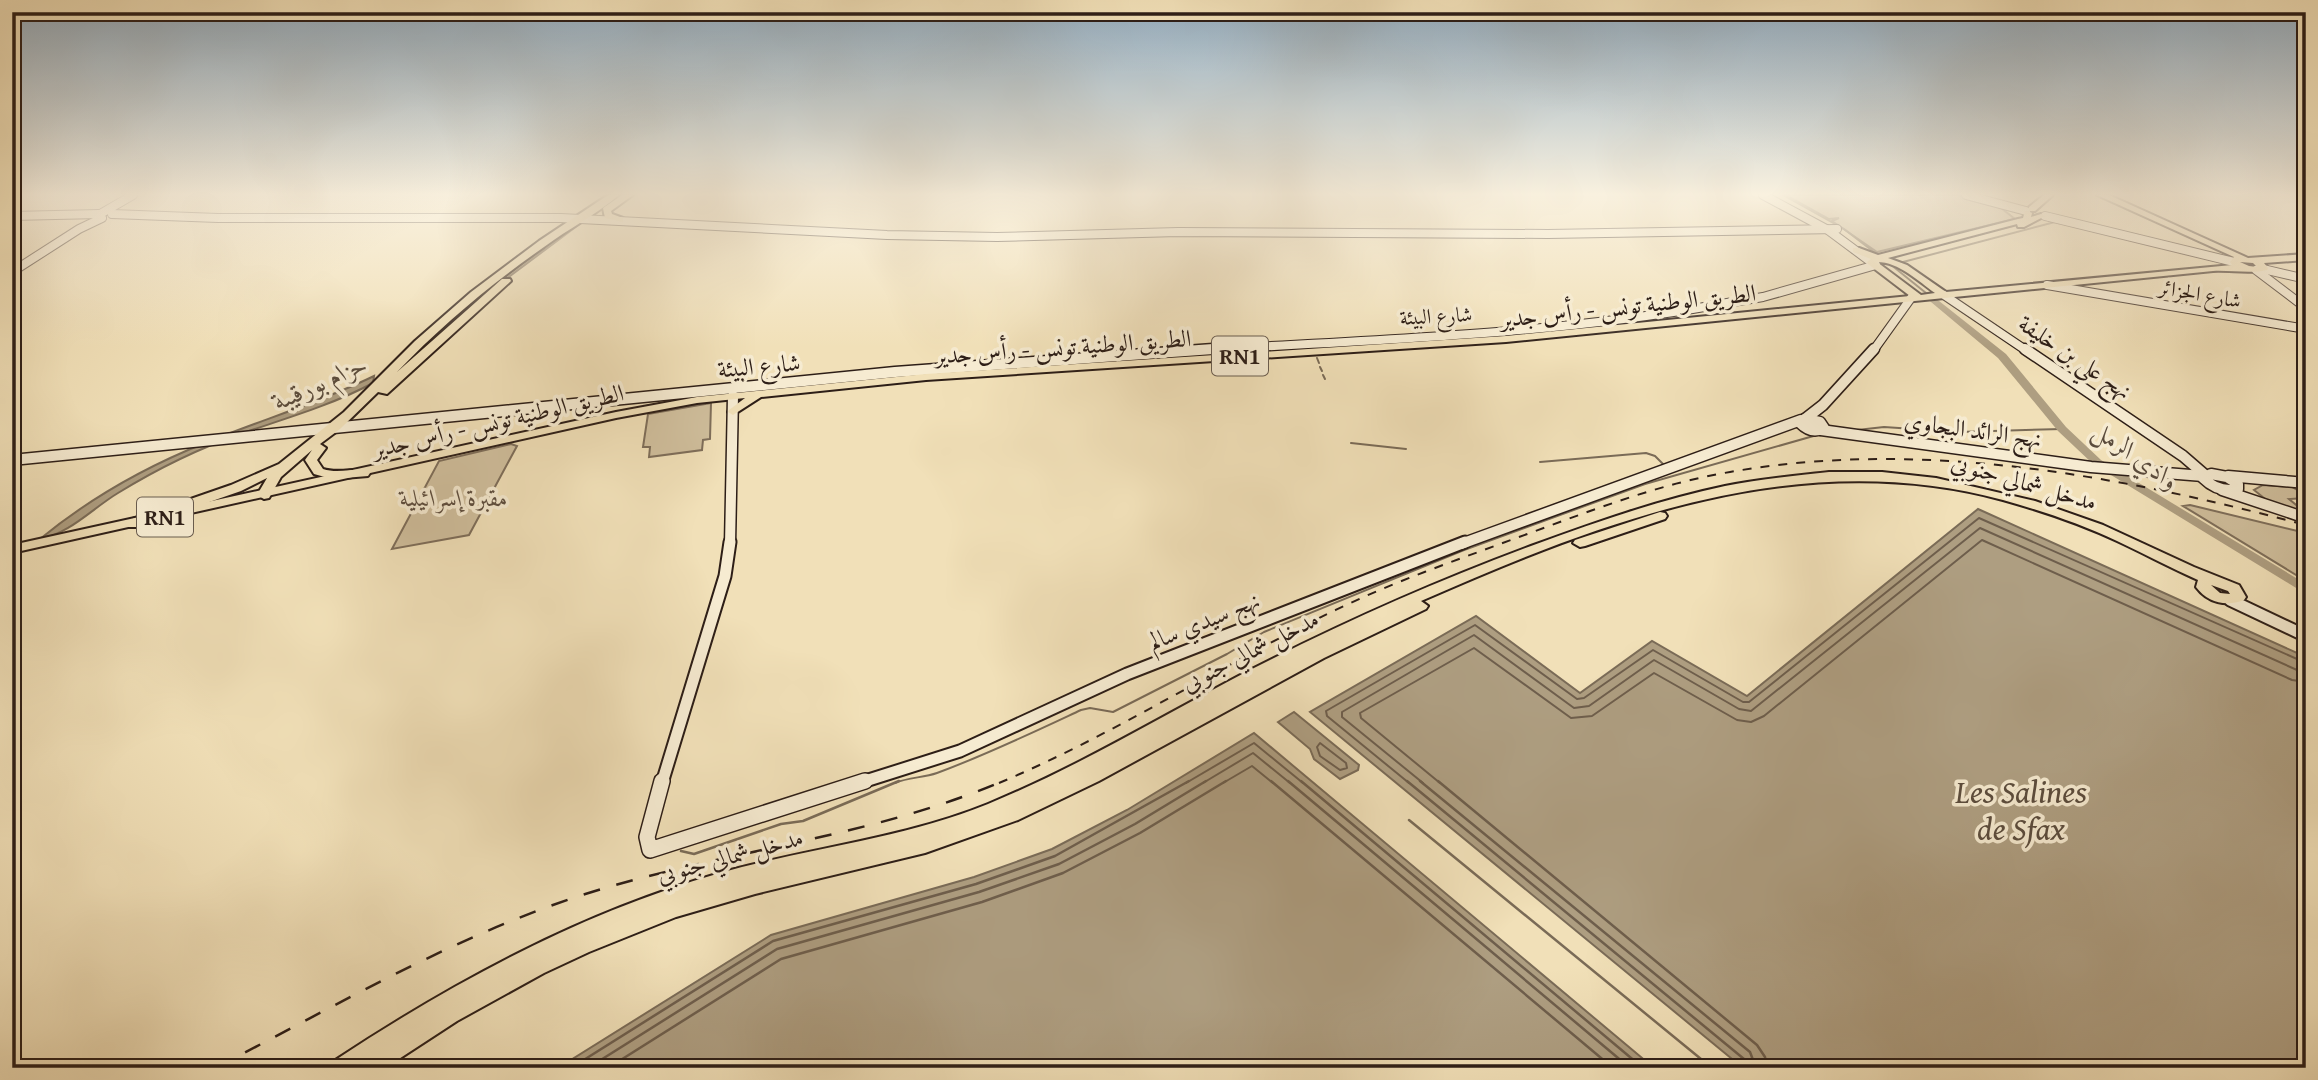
<svg xmlns="http://www.w3.org/2000/svg" width="2318" height="1080" viewBox="0 0 2318 1080" font-family="'Gentium Book Plus',Amiri,serif">
  <rect width="100%" height="100%" fill="#f1e0b8"/>
  <filter id="stains"><feTurbulence type="fractalNoise" baseFrequency=".00286" numOctaves="4"/><feColorMatrix values="0 0 0 0 .2 0 0 0 0 .09 0 0 0 0 .02 0 0 0 .5 -.17"/></filter>
  <radialGradient id="worn" r=".72"><stop offset=".6" stop-color="#630" stop-opacity="0"/><stop offset="1" stop-color="#630" stop-opacity=".3"/></radialGradient>
  <!-- green -->
  <g fill="#d0bf9d" stroke="#7e6e5a" stroke-width="2">
    <path d="M1786,195H1959L2001,208L2015,219L1877,252L1832,221L1839,218L1829,219Z"/>
    <path d="M711,403L710,439L703,440L702,450L649,457L650,447H643L648,414Z"/>
    <path d="M511,444L517,446L469,535L392,549L439,461Z"/>
    <path d="M2263,485L2292,487L2306,495V498L2289,499L2306,513L2269,502L2254,490Z"/>
    <path d="M2190,505L2306,533V581L2183,506Z"/>
  </g>
  <!-- water -->
  <g fill="#ae9e81" stroke="#7a6b57" stroke-width="2">
    <path d="M578,220H585L498,285L406,364V359L466,304Z"/>
    <path d="M374,376L373,383C332,405 287,418 243,433C200,448 157,469 118,493C93,508 69,534 40,539C90,498 145,467 205,443C261,420 319,403 374,376Z"/>
    <path d="M1978,509L2306,657V1068H1743L1310,712L1476,616L1580,693L1652,641L1747,696Z"/>
    <path d="M1294,712L1359,765L1358,770L1340,779L1314,759L1310,749L1278,722Z"/>
    <path d="M1254,733L1654,1068H558L771,935L974,877L1052,849L1127,810Z"/>
  </g>
  <g fill="none" stroke-linecap="round" stroke-linejoin="round">
    <!-- shore-far1 -->
    <g stroke="#6e5e4c" stroke-width="2">
      <path d="M1320,743L1346,763L1347,768L1340,770L1320,756L1317,747Z"/>
      <path d="M1186,783L1254,743L1303,783"/>
      <path d="M1203,783L1253,753L1290,783"/>
      <path d="M1223,783L1252,766L1273,783"/>
      <path d="M1409,783L1327,716L1326,711L1475,625L1577,699L1584,698L1653,650L1743,702H1749L1979,518L2306,663"/>
      <path d="M1423,783L1342,717V712L1474,635L1574,708L1589,706L1654,660L1739,709L1751,711L1980,528L2297,670L2306,671"/>
      <path d="M1440,783L1361,718L1360,713L1474,648L1571,718L1592,716L1654,673L1737,720L1751,722L1764,716L1982,540L2292,680L2306,682"/>
    </g>
    <!-- shore -->
    <g stroke="#6e5e4c" stroke-width="2.5">
      <path d="M1271,781L1613,1068"/>
      <path d="M1288,781L1630,1068"/>
      <path d="M1301,781L1643,1068"/>
      <path d="M1407,781L1744,1059L1747,1068"/>
      <path d="M1420,781L1750,1052L1756,1068"/>
      <path d="M1438,781L1757,1045L1765,1057L1767,1068"/>
      <path d="M571,1068L773,941L976,884L1055,856L1189,781"/>
      <path d="M588,1068L777,949L979,892L1059,864L1135,824L1206,781"/>
      <path d="M608,1068L781,959L982,902L1063,873L1140,833L1226,781"/>
    </g>
    <!-- stream-far1 -->
    <g stroke="#7a6b57" stroke-width="2">
      <path d="M1783,195L1844,229L1874,252"/>
      <path d="M1903,262L2055,222"/>
      <path d="M1890,264L1926,293"/>
      <path d="M1317,358L1319,363"/>
      <path d="M1320,367L1322,371"/>
      <path d="M1323,375L1325,379"/>
      <path d="M1857,430L1884,427L1959,432L2062,429"/>
      <path d="M1351,443L1406,449"/>
      <path d="M1540,462L1646,453L1655,456L1664,465"/>
      <path d="M895,783C909,777 923,778 937,773C986,755 1034,732 1081,710L1090,708L1113,712L1227,654L1264,632L1464,550L1645,484L1817,435"/>
    </g>
    <!-- stream -->
    <g stroke="#7a6b57" stroke-width="2.5">
      <path d="M1409,820L1712,1068"/>
      <path d="M681,851L694,854L781,824L803,821L899,781"/>
    </g>
    <!-- river -->
    <path fill="#ae9e81" fill-rule="evenodd" d="M1934,297L2006,354L2066,427L2101,460L2306,584V594L2093,464L2058,431L1998,358L1931,302L1929,300Z"/>
    <!-- secondary-far3 casing -->
    <g stroke="#2d1e17" stroke-width="10">
      <g id="secondary-far3">
        <path d="M1763,195L1828,230L1871,262"/>
        <path d="M1966,195L2026,211"/>
        <path d="M102,213L133,195"/>
        <path d="M112,214L218,218H561L887,235L997,237L1178,232L1548,234L1837,229"/>
        <path d="M12,216L99,214"/>
        <path d="M2045,216L2234,262"/>
        <path d="M2263,269L2306,279"/>
        <path d="M2256,270L2306,308"/>
        <path d="M12,272L79,229L102,218"/>
        <path d="M2047,285L2306,329"/>
        <path d="M1944,295L2027,351"/>
        <path d="M1709,306L1763,297L1876,265"/>
        <path d="M1185,351C1362,340 1541,336 1716,305"/>
        <path d="M1873,351L1911,298"/>
      </g>
    </g>
    <!-- secondary-far2 casing -->
    <g stroke="#2d1e17" stroke-width="13">
      <g id="secondary-far2">
        <path d="M2025,349L2183,456L2205,475"/>
        <path d="M1805,419L1823,405L1874,349"/>
        <path d="M1805,419L1820,422L1824,428C1815,433 1807,430 1800,423Z"/>
        <path d="M1821,430L2091,467L2203,476"/>
        <path d="M12,460L895,372L1213,349"/>
        <path d="M2211,474L2227,477L2238,484V489C2224,492 2213,488 2203,478Z"/>
        <path d="M2228,476L2306,483"/>
        <path d="M2222,490L2306,518"/>
        <path d="M730,544L733,396"/>
        <path d="M1461,544L1801,420"/>
      </g>
    </g>
    <!-- secondary-far1 casing -->
    <g stroke="#2d1e17" stroke-width="15">
      <g id="secondary-far1">
        <path d="M2230,600L2306,636"/>
        <path d="M662,783L725,576L730,542"/>
        <path d="M859,783L960,751L1127,674L1465,542"/>
      </g>
    </g>
    <!-- secondary casing -->
    <g stroke="#2d1e17" stroke-width="18">
      <path id="secondary" d="M662,781L647,837L650,850L865,781"/>
    </g>
    <!-- primary casing -->
    <g stroke="#2d1e17" stroke-width="4">
      <g id="primary">
        <path d="M2044,195H2053L2035,211H2029V207Z"/>
        <path d="M2097,195H2109L2248,258L2306,254V260L2264,263L2268,268L2267,270C2253,274 2229,270 2213,271L1506,342L926,380L761,397L733,415L728,412L729,410L745,398L697,403L616,418L12,553V545L616,412L697,397L926,374L1506,336L1910,296L1868,264L1867,262L1871,259L1853,252V248H1859L1878,255L2018,219L2023,218L2025,211H2028L2032,213L2031,217L2041,214L2045,216L2024,227H2018L2017,224L1888,258L1907,265L1946,292L2232,265L2230,262L2234,257ZM1877,262C1899,262 1918,281 1935,293L1921,295ZM2240,262L2253,263L2257,267L2249,266Z"/>
      </g>
    </g>
    <!-- highway casing -->
    <g stroke="#2d1e17" stroke-width="4">
      <g id="highway">
        <path d="M608,195H619C596,215 568,229 544,247C491,284 442,325 397,372L502,279H510L511,281L387,394L378,392L340,429L320,444L326,448L317,460L323,469C338,474 353,468 368,470L370,473L368,476L332,479L314,474L305,460L312,450L281,477L269,498L264,499L257,495L267,478L241,491L137,527H127L125,524L127,521L231,485L279,464L344,412L415,341L471,292L539,241Z"/>
        <path d="M622,195H633L611,211L612,214L623,218V222L605,218L603,208Z"/>
        <path d="M1829,472H1882L1936,478L2035,501L2103,525L2194,567L2239,585L2246,597L2244,600C2226,607 2208,603 2196,587L2198,580C2171,568 2145,554 2117,541C2081,524 2042,511 2003,500C1800,445 1605,520 1421,601L1428,606L1426,609L1324,658L1099,781L1018,820L925,853L755,894L676,917L589,952L544,973L457,1021L385,1068H331L334,1061C455,981 581,913 720,873C808,848 902,839 988,804C1078,767 1162,716 1248,671C1340,624 1434,582 1531,546C1594,523 1658,500 1725,486C1759,479 1794,476 1829,472ZM2211,585L2228,591L2230,594L2220,593Z"/>
        <path d="M1660,512L1665,513L1667,516L1665,519L1585,546L1580,547L1573,543L1575,540Z"/>
      </g>
    </g>
    <!-- secondary-far3 -->
    <use href="#secondary-far3" stroke="#f6ebd1" stroke-width="8"/>
    <!-- secondary-far2 -->
    <use href="#secondary-far2" stroke="#f6ebd1" stroke-width="10"/>
    <!-- secondary-far1 -->
    <use href="#secondary-far1" stroke="#f6ebd1" stroke-width="11"/>
    <!-- secondary -->
    <use href="#secondary" stroke="#f6ebd1" stroke-width="15"/>
    <!-- primary -->
    <use href="#primary" fill="#f1e0b8" fill-rule="evenodd"/>
    <!-- highway -->
    <use href="#highway" fill="#f1e0b8" fill-rule="evenodd"/>
    <!-- rail-far1 -->
    <path stroke="#2d1e17" stroke-width="2" stroke-dasharray="9 9" stroke-linecap="butt" d="M999,783C1118,733 1227,661 1344,606C1401,579 1460,559 1519,537C1588,512 1657,484 1730,472C1923,438 2120,476 2306,525"/>
    <!-- rail -->
    <path stroke="#2d1e17" stroke-width="2.5" stroke-dasharray="17 17" stroke-linecap="butt" d="M215,1068C334,1007 451,938 579,896C719,851 867,839 1003,781"/>
  </g>
  <!-- sky -->
  <linearGradient id="sky" x2="0" y2="1"><stop stop-color="#91abbf"/><stop offset="0.56" stop-color="#f9f1df"/><stop offset="1" stop-color="#f9f1df" stop-opacity="0"/></linearGradient>
  <rect width="2318" height="347" fill="url(#sky)"/>
  <g text-anchor="middle" stroke-width="7" stroke-linejoin="round" paint-order="stroke">
    <!-- far-street labels -->
    <g font-size="21" fill="#2d1e17" stroke="#f6ebd1">
      <text transform="translate(2200 294) rotate(10)" y="7">شارع الجزائر</text>
      <text transform="translate(1436 316) rotate(-3)" y="7">شارع البيئة</text>
    </g>
    <!-- shield labels -->
    <g fill="#f6ebd1" stroke="#695c4f" stroke-width="2">
      <rect x="1212" y="336.5" width="56" height="39" rx="5"/>
      <rect x="137" y="497.5" width="56" height="39" rx="5"/>
    </g>
    <g font-size="23" font-weight="bold" fill="#2d1e17">
      <text x="1240" y="364">RN1</text>
      <text x="165" y="525">RN1</text>
    </g>
    <!-- street labels -->
    <g font-size="24" fill="#2d1e17" stroke="#f6ebd1">
      <text transform="translate(1628 306) rotate(-6)" y="8">الطريق الوطنية تونس - رأس جدير</text>
      <text transform="translate(1063 347) rotate(-4)" y="8">الطريق الوطنية تونس - رأس جدير</text>
      <text transform="translate(2075 357) rotate(34)" y="8">نهج علي بن خليفة</text>
      <text transform="translate(759 366) rotate(-5)" y="8">شارع البيئة</text>
      <text transform="translate(498 421) rotate(-13)" y="8">الطريق الوطنية تونس - رأس جدير</text>
      <text transform="translate(1973 430) rotate(8)" y="8">نهج الرائد البجاوي</text>
      <text transform="translate(2024 482) rotate(16)" y="8">مدخل شمالي جنوبي</text>
      <text transform="translate(1204 621) rotate(-22)" y="8">نهج سيدي سالم</text>
      <text transform="translate(1250 651) rotate(-27)" y="8">مدخل شمالي جنوبي</text>
      <text transform="translate(730 856) rotate(-15)" y="8">مدخل شمالي جنوبي</text>
    </g>
    <!-- park labels -->
    <g font-size="24" font-style="italic" fill="#5e4e3f" stroke="#f6ebd1">
      <text x="454" y="506">مقبرة إسرائيلية</text>
    </g>
    <!-- water labels -->
    <g font-size="26" font-style="italic" fill="#5a4b3c" stroke="#f6ebd1">
      <text transform="translate(320 382) rotate(-24)" y="9">حزام بورقيبة</text>
      <text transform="translate(2136 455) rotate(35)" y="9">وادي الرمل</text>
    </g>
    <!-- near-water labels -->
    <g font-size="32" font-style="italic" fill="#5a4b3c" stroke="#f6ebd1">
      <text x="2021" y="803">Les Salines<tspan x="2021" dy="37">de Sfax</tspan></text>
    </g>
  </g>
  <!-- margin -->
  <rect width="2318" height="1080" fill="none" stroke="#f1e0b8" stroke-width="42"/>
  <rect x="14" y="14" width="2290" height="1052" fill="none" stroke="#2d1e17" stroke-width="3.5"/>
  <rect x="21" y="21" width="2276" height="1038" fill="none" stroke="#2d1e17" stroke-width="2"/>
  <rect width="100%" height="100%" filter="url(#stains)"/>
  <rect width="100%" height="100%" fill="url(#worn)"/>
</svg>
